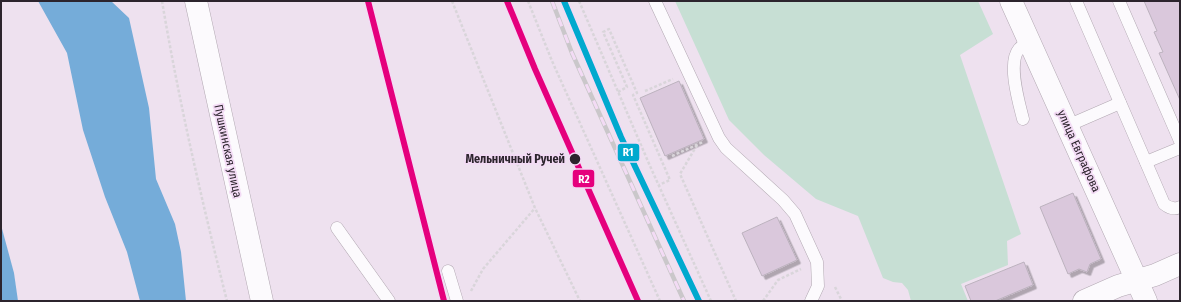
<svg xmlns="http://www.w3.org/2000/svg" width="1181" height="302" viewBox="0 0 1181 302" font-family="'Fira Sans Condensed',sans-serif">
  <defs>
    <filter id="shadow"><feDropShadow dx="3.5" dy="3.5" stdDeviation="0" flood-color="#0004"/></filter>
  </defs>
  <rect width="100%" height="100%" fill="#eee1ef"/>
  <!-- green -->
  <path fill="#c7dfd4" d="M675,1H978L993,34L960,55L1021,234L1007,241L1008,265L961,284L968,301H911L908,290L902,283L893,282L883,278L858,216L816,199L764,155L729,120Z"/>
  <!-- water -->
  <g fill="#75acd9">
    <path d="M38,1H111L129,18L149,108L156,179L175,224L181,252L186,301H140L127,252L105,197L83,130L67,53Z"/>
    <path d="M1,225L14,273L18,301H1Z"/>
  </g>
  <!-- building -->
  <g fill="#dac8dc" stroke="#bcb2be" filter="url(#shadow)">
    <path d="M1144,1H1180V100L1159,53L1163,52L1154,32L1157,31Z"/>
    <path d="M679,81L704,139L665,156L640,98Z"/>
    <path d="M1073,193L1101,259L1090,264L1087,272L1079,269L1068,274L1040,207Z"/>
    <path d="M777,217L797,260L762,276L742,233Z"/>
    <path d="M1024,262L1033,285L995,301H971L965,286Z"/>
  </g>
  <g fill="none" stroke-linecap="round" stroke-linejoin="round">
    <!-- lane casing -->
    <g stroke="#b2a8b2" stroke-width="13">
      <g id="lane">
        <path d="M655,1L719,138L726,148L783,200L795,214L817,262L818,286L811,301"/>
        <path d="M1076,1L1164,204C1169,208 1174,210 1180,207"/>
        <path d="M1119,1L1180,141"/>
        <path d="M1023,119C1019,103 1007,63 1019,49C1022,46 1026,43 1029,40"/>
        <path d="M1067,126L1120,103"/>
        <path d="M1146,162L1180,148"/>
        <path d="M337,228L389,301"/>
        <path d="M448,271L457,301"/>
      </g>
    </g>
    <!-- street casing -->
    <g stroke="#b2a8b2" stroke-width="23">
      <path id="street" d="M1084,301L1118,286L1155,275L1180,264"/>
    </g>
    <!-- secondary casing -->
    <g stroke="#b2a8b2" stroke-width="23">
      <g id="secondary">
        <path d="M196,1L262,301"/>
        <path d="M1011,1L1146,301"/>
      </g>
    </g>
    <!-- path -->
    <g stroke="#d9d5da" stroke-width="2.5" stroke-dasharray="3 2" stroke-linecap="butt">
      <path d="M162,1C179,102 202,202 227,301"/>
      <path d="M452,1L535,208L580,301"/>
      <path d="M528,1L552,61L660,301"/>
      <path d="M579,1L650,166L711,301"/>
      <path d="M645,91L673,79"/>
      <path d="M618,92L627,87L603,32L609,29L637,93L633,95L670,180L659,185"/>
      <path d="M697,145L680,174L736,301"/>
      <path d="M672,156L703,142"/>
      <path d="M835,287L842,301"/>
      <path d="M471,291L483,269L535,208"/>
      <path d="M763,301L778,280L801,269"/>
    </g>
    <!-- lane -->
    <use href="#lane" stroke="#fcfafd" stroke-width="12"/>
    <!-- street -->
    <use href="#street" stroke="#fcfafd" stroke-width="22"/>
    <!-- secondary -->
    <use href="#secondary" stroke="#fcfafd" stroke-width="22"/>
    <!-- rail casing -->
    <g stroke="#cac7ca" stroke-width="4.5">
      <g id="rail">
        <path d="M368,1L444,301"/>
        <path d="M552,1L572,53L684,301"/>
      </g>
    </g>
    <!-- rail -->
    <use href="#rail" stroke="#f3dbf5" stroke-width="3" stroke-dasharray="9" stroke-linecap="butt"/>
    <!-- rail-1 casing -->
    <g stroke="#f3dbf5" stroke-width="9">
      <path id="rail-1" d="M564,1L621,137L699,301"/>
    </g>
    <!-- rail-2 casing -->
    <g stroke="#f3dbf5" stroke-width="9">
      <g id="rail-2">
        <path d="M368,1L444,301"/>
        <path d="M507,1L535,69L638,301"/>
      </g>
    </g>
    <!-- rail-1 -->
    <use href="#rail-1" stroke="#00a9ce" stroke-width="6"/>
    <!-- rail-2 -->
    <use href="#rail-2" stroke="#e5007d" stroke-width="6"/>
  </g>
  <!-- markers -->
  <circle fill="#2c242d" stroke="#f3dbf5" stroke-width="1.5" cx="575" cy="159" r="6"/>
  <g text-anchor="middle" stroke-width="3.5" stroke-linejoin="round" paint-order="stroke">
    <!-- street labels -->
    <g font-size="12" fill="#2c242d" stroke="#f3dbf5">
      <text transform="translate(228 151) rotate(78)" y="4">Пушкинская улица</text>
      <text transform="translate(1079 151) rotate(66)" y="4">улица Евграфова</text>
    </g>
    <!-- stop labels -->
    <g font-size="12" font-weight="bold" fill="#2c242d" stroke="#f3dbf5" text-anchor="end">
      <text x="565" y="163">Мельничный Ручей</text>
    </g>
  </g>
  <g stroke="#f3dbf5" stroke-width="1.5">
    <rect x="617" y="143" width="23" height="19" rx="4" fill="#00a9ce"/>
    <rect x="572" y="169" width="23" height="19" rx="4" fill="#e5007d"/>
  </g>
  <g font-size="11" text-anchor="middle" font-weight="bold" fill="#fff">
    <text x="628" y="156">R1</text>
    <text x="584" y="183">R2</text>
  </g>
  <!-- border -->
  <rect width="1181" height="302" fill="none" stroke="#2c242d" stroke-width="4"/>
</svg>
